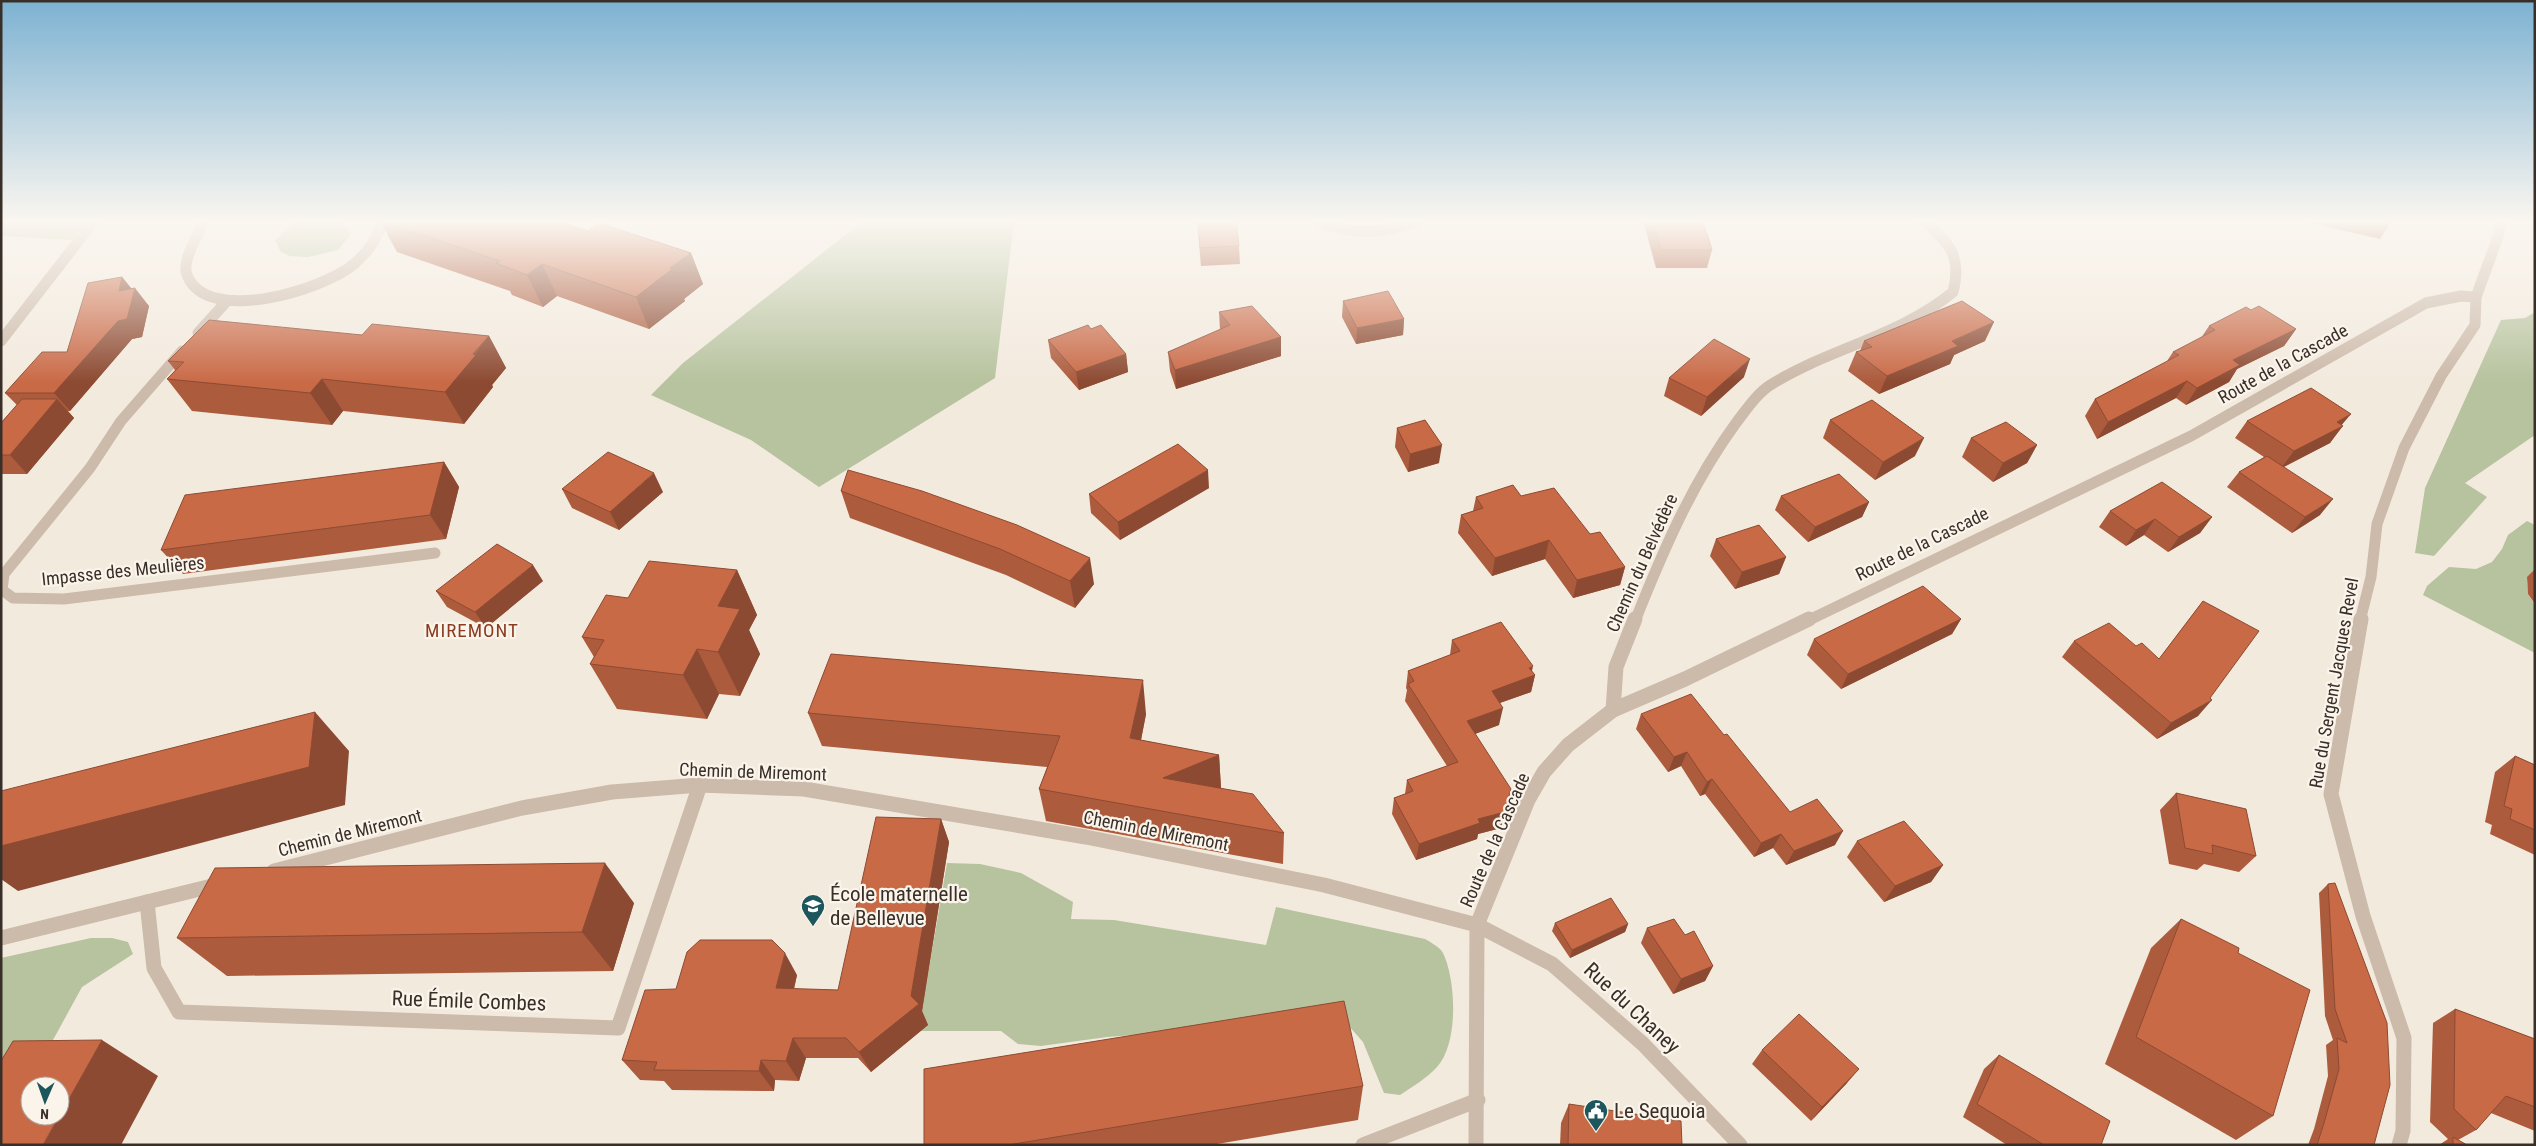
<svg xmlns="http://www.w3.org/2000/svg" width="2536" height="1146" viewBox="0 0 2536 1146" font-family="'Roboto Condensed',sans-serif">
  <rect width="100%" height="100%" fill="#f3eade"/>
  <!-- green -->
  <g fill="#b6c39e">
    <path d="M1,221H87L72,240L1,236Z"/>
    <path d="M296,221H341L351,234L338,250L308,257L290,256L281,252L275,240Z"/>
    <path d="M863,221H1014L995,378L819,487L751,440L651,395L683,363Z"/>
    <path d="M2535,312V435L2465,483L2487,497L2434,556L2415,553L2425,488L2501,320L2525,318Z"/>
    <path d="M2527,521L2535,525V572L2527,579L2528,594L2535,605V653L2423,595L2427,586L2449,567L2476,569L2492,562L2502,549L2508,535Z"/>
    <path d="M947,863L980,864L1021,873L1073,902L1071,919L1114,920L1266,945L1276,907L1425,939C1430,942 1440,947 1443,953C1456,980 1459,1043 1437,1067C1427,1078 1412,1087 1400,1095L1384,1093L1363,1042L1348,1025L1217,1029L1107,1037L1041,1046L1018,1044L1001,1031H921L915,1012L925,991Z"/>
    <path d="M91,938H112L128,942L133,954L82,987L1,1135V958Z"/>
  </g>
  <g fill="none" stroke-linecap="round" stroke-linejoin="round">
    <!-- minor-far1 -->
    <g stroke="#ccbaaa" stroke-width="11">
      <path d="M203,221C199,236 181,260 187,275C207,326 323,290 354,264C370,250 375,241 383,221"/>
      <path d="M1317,221C1356,237 1380,233 1419,221"/>
      <path d="M198,333L226,302"/>
      <path d="M1,341L94,221"/>
      <path d="M182,351L121,421L90,468L4,574L2,590L13,598L64,599L435,553"/>
      <path d="M1635,621C1663,551 1692,483 1736,423C1746,410 1758,392 1772,384C1830,348 1900,336 1953,292C1962,257 1950,243 1924,221"/>
      <path d="M1807,621L2191,436L2426,303L2461,296L2476,297"/>
      <path d="M2360,621L2371,577L2377,524L2404,448L2441,376L2475,325L2476,297L2499,234L2501,221"/>
    </g>
    <!-- minor -->
    <g stroke="#ccbaaa" stroke-width="15">
      <path d="M2361,619L2331,794L2363,916L2404,1038L2403,1131L2399,1145"/>
      <path d="M1613,710L1616,667L1635,619"/>
      <path d="M274,871L522,808L612,792L700,785L804,789L1086,837L1324,885L1477,925L1552,964L1643,1044L1740,1145"/>
      <path d="M147,902L154,968L179,1012L618,1028L700,785"/>
      <path d="M1,938L220,884"/>
      <path d="M1363,1145L1478,1100"/>
      <path d="M1476,1145L1477,925L1528,800L1544,772L1568,745L1613,710L1685,679L1809,619"/>
    </g>
  </g>
  <!-- wall -->
  <g fill="#ad5b3d">
    <path d="M380,221H558L588,231L691,253L703,284L684,299L685,301L649,329L557,296L543,307L512,295L510,291L397,252Z"/>
    <path d="M1197,221H1236L1239,246L1240,264L1201,266Z"/>
    <path d="M1645,221H1703L1712,250L1707,268H1656L1644,224Z"/>
    <path d="M2311,221H2392L2380,239L2311,223Z"/>
    <path d="M122,277L131,288L149,306L142,337L132,339L70,411H68L74,418L27,474H1V423L17,405L5,393L67,352Z"/>
    <path d="M1343,301L1404,319L1403,335L1356,344L1342,317Z"/>
    <path d="M2251,310L2296,329L2284,346L2237,369L2229,382L2186,405L2176,398L2097,439L2085,416L2095,399L2167,361L2173,352L2201,338L2209,326Z"/>
    <path d="M1219,312L1281,337V356L1176,389L1170,371L1168,352L1220,330Z"/>
    <path d="M1091,329L1126,354L1128,372L1079,390L1051,358L1048,340Z"/>
    <path d="M362,335L489,336L506,368L492,385L493,387L464,424L343,411L332,425L192,411L167,379L175,370L168,361Z"/>
    <path d="M1864,341H1985L1954,355L1950,364L1879,394L1848,371L1856,352L1860,351Z"/>
    <path d="M1744,377L1701,416L1664,396L1669,378Z"/>
    <path d="M1830,420L1915,456L1875,480L1823,438Z"/>
    <path d="M2247,421L2342,425L2330,443L2284,467L2320,515L2292,533L2227,487L2239,472L2264,457L2235,438Z"/>
    <path d="M1397,428L1439,463L1408,472L1395,447Z"/>
    <path d="M1971,438L2037,445L2027,463L1993,482L1962,457Z"/>
    <path d="M444,462L459,487L446,539L183,574L161,550Z"/>
    <path d="M1209,488L1120,540L1091,513L1089,494Z"/>
    <path d="M562,489L663,492L619,530L572,508Z"/>
    <path d="M841,491H922L1094,584L1075,608L1006,575L850,518Z"/>
    <path d="M1521,496L1590,534L1625,567L1620,585L1573,598L1545,559L1492,576L1458,533L1461,515L1473,511L1476,497Z"/>
    <path d="M1781,496L1869,502L1862,517L1808,542L1775,510Z"/>
    <path d="M2110,511L2212,517L2200,533L2168,552L2144,535L2126,546L2099,527Z"/>
    <path d="M1716,539L1786,557L1779,574L1735,589L1710,556Z"/>
    <path d="M2535,569V604L2528,594L2527,577Z"/>
    <path d="M737,570L757,615L749,630L760,654L740,696L719,694L707,719L617,709L590,664L594,657L582,637L628,598Z"/>
    <path d="M543,581L486,628L447,607L436,591Z"/>
    <path d="M2203,601L2210,698L2198,716L2157,739L2062,657L2074,641L2136,646L2159,659Z"/>
    <path d="M1961,619L1952,634L1841,689L1807,655L1814,639Z"/>
    <path d="M1452,640L1532,671L1535,675L1531,692L1500,703L1499,725L1475,734L1501,828L1478,834L1477,839L1416,860L1392,814L1394,798L1405,794L1407,780L1447,766L1405,701L1407,690L1406,688L1408,671L1450,655Z"/>
    <path d="M808,713L1146,714L1141,740L1219,755L1221,788H1220L1284,833L1283,864L1046,821L1039,789L1047,767L822,746Z"/>
    <path d="M1641,714L1724,735L1790,812L1835,845L1786,865L1773,848L1754,857L1705,794L1700,796L1681,766L1668,772L1636,729Z"/>
    <path d="M2515,756L2535,765V855L2490,834L2492,825L2485,822L2495,772Z"/>
    <path d="M2176,793L2256,856L2239,872L2204,864L2197,870L2169,864L2160,810Z"/>
    <path d="M941,819L949,842L922,1011L928,1025L871,1072L858,1058H806L799,1081L775,1080L774,1091L672,1090L664,1081L640,1080L622,1060L676,989L797,975L794,989L838,990Z"/>
    <path d="M1857,841L1943,865L1931,882L1884,902L1847,857Z"/>
    <path d="M2328,884L2374,1145H2308L2314,1129L2328,1076L2326,1045L2333,1040L2325,1016L2319,893Z"/>
    <path d="M634,903L613,971L227,976L177,938Z"/>
    <path d="M2181,919L2238,953L2273,1116L2236,1140L2105,1064L2151,948Z"/>
    <path d="M1555,923L1628,924L1625,932L1570,958L1552,931Z"/>
    <path d="M1647,928L1685,935L1713,966L1705,981L1673,994L1641,943Z"/>
    <path d="M2455,1009L2535,1039V1131L2491,1113L2476,1130L2458,1140L2467,1145H2439L2448,1139L2430,1122L2433,1023Z"/>
    <path d="M1762,1050L1847,1083L1811,1121L1752,1064Z"/>
    <path d="M1999,1055L2101,1145H2007L1963,1117L1984,1069Z"/>
    <path d="M1363,1086L1358,1120L1211,1145H924Z"/>
    <path d="M1569,1104L1682,1145H1560L1561,1123Z"/>
  </g>
  <!-- shaded-wall -->
  <g fill="#8d4a32">
    <path d="M691,253L703,284L684,299L685,301L649,329L636,297L670,268Z"/>
    <path d="M542,264L557,296L543,307L527,275Z"/>
    <path d="M122,277L134,292L135,288L149,306L142,337L132,339L70,411L54,393L119,291Z"/>
    <path d="M1404,319L1403,335L1356,344L1357,328Z"/>
    <path d="M1994,322L1985,341L1954,355L1950,364L1879,394L1887,376L1952,341Z"/>
    <path d="M2296,329L2284,346L2237,369L2229,382L2186,405L2197,388L2233,360Z"/>
    <path d="M489,336L506,368L492,385L493,387L464,424L445,392Z"/>
    <path d="M1281,337V356L1176,389L1175,370Z"/>
    <path d="M1126,354L1128,372L1079,390L1076,372Z"/>
    <path d="M1750,359L1744,377L1701,416L1707,397Z"/>
    <path d="M322,379L343,411L332,425L310,393Z"/>
    <path d="M2187,381L2176,398L2097,439L2108,422Z"/>
    <path d="M57,399L74,418L27,474L10,455Z"/>
    <path d="M2351,414L2340,427L2343,426L2330,443L2281,468L2294,451L2337,422Z"/>
    <path d="M1924,438L1915,456L1875,480L1883,462Z"/>
    <path d="M1442,445L1439,463L1408,472L1410,454Z"/>
    <path d="M2037,445L2027,463L1993,482L2003,463Z"/>
    <path d="M444,462L459,487L446,539L430,515Z"/>
    <path d="M1208,470L1209,488L1120,540L1118,522Z"/>
    <path d="M654,473L663,492L619,530L610,512Z"/>
    <path d="M2333,499L2320,515L2292,533L2305,517Z"/>
    <path d="M1869,502L1862,517L1808,542L1815,527Z"/>
    <path d="M2212,517L2200,533L2168,552L2179,537Z"/>
    <path d="M2155,519L2144,535L2126,546L2136,530Z"/>
    <path d="M1549,540L1545,559L1492,576L1495,558Z"/>
    <path d="M1786,557L1779,574L1735,589L1742,572Z"/>
    <path d="M1090,558L1094,584L1075,608L1070,581Z"/>
    <path d="M533,565L543,581L486,628L475,612Z"/>
    <path d="M1625,567L1620,585L1573,598L1577,580Z"/>
    <path d="M737,570L757,615L749,630L760,654L740,696L718,652V606Z"/>
    <path d="M1961,619L1952,634L1841,689L1848,674Z"/>
    <path d="M697,649L719,694L707,719L683,675Z"/>
    <path d="M1533,666L1531,676L1535,675L1531,692L1488,707L1492,691L1529,668Z"/>
    <path d="M1143,680L1146,714L1135,771L1130,738Z"/>
    <path d="M2212,700L2198,716L2157,739L2171,723Z"/>
    <path d="M1503,708L1499,725L1464,738L1467,721Z"/>
    <path d="M315,712L349,751L345,805L18,891L1,879V846Z"/>
    <path d="M1687,752L1681,766L1668,772L1674,757Z"/>
    <path d="M1219,755L1221,788L1166,810L1163,778Z"/>
    <path d="M1712,779L1705,794L1700,796L1707,782Z"/>
    <path d="M1511,789L1501,828L1478,834L1477,839L1416,860L1419,844L1478,819Z"/>
    <path d="M941,819L949,842L922,1011L928,1025L871,1072L859,1052L911,996Z"/>
    <path d="M1843,831L1835,845L1786,865L1794,851Z"/>
    <path d="M1781,834L1773,848L1754,857L1761,843Z"/>
    <path d="M605,863L634,903L613,971L582,932Z"/>
    <path d="M1943,865L1931,882L1884,902L1895,886Z"/>
    <path d="M1628,924L1625,932L1570,958L1572,950Z"/>
    <path d="M785,953L797,975L789,1010L776,988Z"/>
    <path d="M1713,966L1705,981L1673,994L1681,979Z"/>
    <path d="M793,1038L806,1058L799,1081L786,1061Z"/>
    <path d="M102,1040L158,1076L121,1145H43Z"/>
    <path d="M761,1060L775,1080L774,1091L759,1071Z"/>
    <path d="M1859,1069L1847,1083L1811,1121L1822,1107Z"/>
  </g>
  <!-- building -->
  <g fill="#c96a47" stroke="#8d4a32">
    <path d="M382,221H558L588,231L599,223L691,253L670,268L672,269L636,297L542,264L527,275L496,263L500,261Z"/>
    <path d="M1198,221H1236L1239,246L1200,248Z"/>
    <path d="M1653,221H1703L1712,250H1661Z"/>
    <path d="M122,277L119,291L135,288L127,319L118,321L54,393H5L42,352H67L88,283Z"/>
    <path d="M1388,291L1404,319L1357,328L1343,301Z"/>
    <path d="M1962,301L1994,322L1952,341L1958,346L1887,376L1856,352L1872,347L1864,341Z"/>
    <path d="M1252,306L1281,337L1175,370L1168,352L1230,325L1219,312Z"/>
    <path d="M2259,306L2296,329L2233,360L2240,365L2197,388L2187,381L2108,422L2095,399L2179,355L2173,352L2215,330L2209,326L2246,307L2251,310Z"/>
    <path d="M209,320L362,335L372,324L489,336L473,354L476,355L445,392L322,379L310,393L167,379L184,362L168,361Z"/>
    <path d="M1088,325L1091,329L1101,325L1126,354L1076,372L1048,340Z"/>
    <path d="M1714,339L1750,359L1707,397L1669,378Z"/>
    <path d="M2311,388L2351,414L2337,422L2343,426L2294,451L2247,421Z"/>
    <path d="M22,399H57L10,455H1V423Z"/>
    <path d="M1872,400L1924,438L1883,462L1830,420Z"/>
    <path d="M1425,420L1442,445L1410,454L1397,428Z"/>
    <path d="M2006,422L2037,445L2003,463L1971,438Z"/>
    <path d="M1178,444L1208,470L1118,522L1089,494Z"/>
    <path d="M608,452L654,473L610,512L562,489Z"/>
    <path d="M2267,456L2333,499L2305,517L2239,472Z"/>
    <path d="M444,462L430,515L161,550L185,495Z"/>
    <path d="M848,470L922,491L1017,525L1090,558L1070,581L1000,549L841,491Z"/>
    <path d="M1839,474L1869,502L1815,527L1781,496Z"/>
    <path d="M2162,482L2212,517L2179,537L2155,519L2136,530L2110,511Z"/>
    <path d="M1513,485L1521,496L1554,488L1590,534L1600,532L1625,567L1577,580L1549,540L1495,558L1461,515L1483,508L1476,497Z"/>
    <path d="M1759,525L1786,557L1742,572L1716,539Z"/>
    <path d="M497,544L533,565L475,612L436,591Z"/>
    <path d="M649,561L737,570L718,606L740,609L718,652L697,649L683,675L590,664L604,640L582,637L606,595L628,598Z"/>
    <path d="M1923,586L1961,619L1848,674L1814,639Z"/>
    <path d="M2203,601L2259,631L2210,698L2212,700L2171,723L2074,641L2109,623L2136,646L2142,643L2159,659Z"/>
    <path d="M1501,622L1533,666L1529,668L1535,675L1492,691L1503,708L1467,721L1511,789L1505,812L1478,819L1480,823L1419,844L1394,798L1413,791L1407,780L1458,762L1408,684L1414,681L1408,671L1460,651L1452,640Z"/>
    <path d="M831,654L1143,680L1130,738L1219,755L1163,778L1253,794L1284,833L1039,789L1060,736L808,713Z"/>
    <path d="M1691,694L1724,735L1727,734L1790,812L1817,799L1843,831L1794,851L1781,834L1761,843L1712,779L1707,782L1687,752L1674,757L1641,714Z"/>
    <path d="M315,712L309,767L1,846V791Z"/>
    <path d="M2515,756L2535,765V830L2510,819L2512,809L2504,806Z"/>
    <path d="M2176,793L2246,809L2256,856L2212,845L2213,854L2185,848Z"/>
    <path d="M876,817L941,819L911,996L919,1004L859,1052L846,1038H793L786,1061L761,1060L759,1071L654,1070L657,1062L622,1060L645,990L676,989L687,952L700,940H772L785,953L776,988L838,990Z"/>
    <path d="M1904,821L1943,865L1895,886L1857,841Z"/>
    <path d="M605,863L582,932L177,938L215,868Z"/>
    <path d="M2335,883L2387,1023L2390,1085L2374,1145H2317L2324,1123L2339,1069L2337,1038L2347,1043L2335,1009L2328,884Z"/>
    <path d="M1611,898L1628,924L1572,950L1555,923Z"/>
    <path d="M1674,919L1685,935L1694,931L1713,966L1681,979L1647,928Z"/>
    <path d="M2181,919L2239,948L2238,953L2310,990L2273,1116L2136,1037Z"/>
    <path d="M1344,1001L1363,1086L1008,1145H924V1069Z"/>
    <path d="M2455,1009L2535,1039V1107L2506,1096L2476,1130L2454,1109Z"/>
    <path d="M1799,1014L1859,1069L1822,1107L1762,1050Z"/>
    <path d="M102,1040L60,1115V1086H30V1116H59L43,1145H1V1061L13,1041Z"/>
    <path d="M1999,1055L2110,1121L2101,1145H2044L1977,1104Z"/>
    <path d="M1569,1104L1681,1121L1682,1145H1568Z"/>
    <path d="M2453,1137L2467,1145H2453Z"/>
  </g>
  <!-- sky -->
  <linearGradient id="sky" x2="0" y2="1"><stop stop-color="#7db2d2"/><stop offset="0.58" stop-color="#faf6f0"/><stop offset="1" stop-color="#faf6f0" stop-opacity="0"/></linearGradient>
  <rect width="2536" height="382" fill="url(#sky)"/>
  <!-- icons -->
  <defs>
    <g id="school-pin" transform="scale(1.25)"><path d="M0 17L-7.5 6A9.5 9.5 0 1 1 7.5 6Z" fill="#1d565c" stroke="#fbf4eb"/><path d="M0-5L7-2L0 1L-7-2ZM-4 1L0 2.5L4 1V4Q0 6-4 4Z" fill="#fff"/></g>
    <g id="civic-pin" transform="scale(1.25)"><path d="M0 17L-7.5 6A9.5 9.5 0 1 1 7.5 6Z" fill="#1d565c" stroke="#fbf4eb"/><path d="M-.6-6.5H3V-4.5H.6V-3L4-1V1h2V6H-6V1h2V-1L-.6-3ZM-1.2 2.5V6h2.4V2.5Z" fill="#fff"/></g>
  </defs>
  <g fill-rule="evenodd">
    <use href="#school-pin" x="813" y="906"/>
    <use href="#civic-pin" x="1596" y="1111"/>
  </g>
  <g text-anchor="middle" stroke-width="4.5" stroke-linejoin="round" paint-order="stroke">
    <!-- street labels -->
    <g font-size="18" fill="#392f29" stroke="#fbf4eb">
      <text transform="translate(2283 364) rotate(-29)" y="6">Route de la Cascade</text>
      <text transform="translate(1922 544) rotate(-26)" y="6">Route de la Cascade</text>
      <text transform="translate(1642 563) rotate(-66)" y="6">Chemin du Belvédère</text>
      <text transform="translate(123 571) rotate(-6)" y="6">Impasse des Meulières</text>
      <text transform="translate(2334 683) rotate(-80)" y="6">Rue du Sergent Jacques Revel</text>
      <text transform="translate(753 772) rotate(2)" y="6">Chemin de Miremont</text>
      <text transform="translate(1156 831) rotate(11)" y="6">Chemin de Miremont</text>
      <text transform="translate(350 833) rotate(-14)" y="6">Chemin de Miremont</text>
      <text transform="translate(1495 840) rotate(-66)" y="6">Route de la Cascade</text>
    </g>
    <!-- neighbourhood labels -->
    <g font-size="19" letter-spacing="1" fill="#8b3c20" stroke="#fbf4eb">
      <text x="472" y="637">MIREMONT</text>
    </g>
    <!-- near-poi labels -->
    <g font-size="21" fill="#392f29" stroke="#fbf4eb" text-anchor="start">
      <text x="830" y="901">École maternelle<tspan x="830" dy="24">de Bellevue</tspan></text>
      <text x="1614" y="1118">Le Sequoia</text>
    </g>
    <!-- near-street labels -->
    <g font-size="21" fill="#392f29" stroke="#fbf4eb">
      <text transform="translate(469 1001) rotate(2)" y="7">Rue Émile Combes</text>
      <text transform="translate(1632 1008) rotate(43)" y="7">Rue du Chaney</text>
    </g>
  </g>
  <!-- border -->
  <rect width="2536" height="1146" fill="none" stroke="#392f29" stroke-width="5"/>
  <!-- north arrow -->
  <g transform="translate(45 1101) rotate(182)"><circle r="24" fill="#fbf4eb" stroke="#ada59d"/>
  <path d="M0-4L9 19L0 12L-9 19Z" fill="#1d565c"/>
  <text y="-8" font-size="14" font-weight="bold" text-anchor="middle" fill="#392f29">N</text>
  </g>
</svg>
